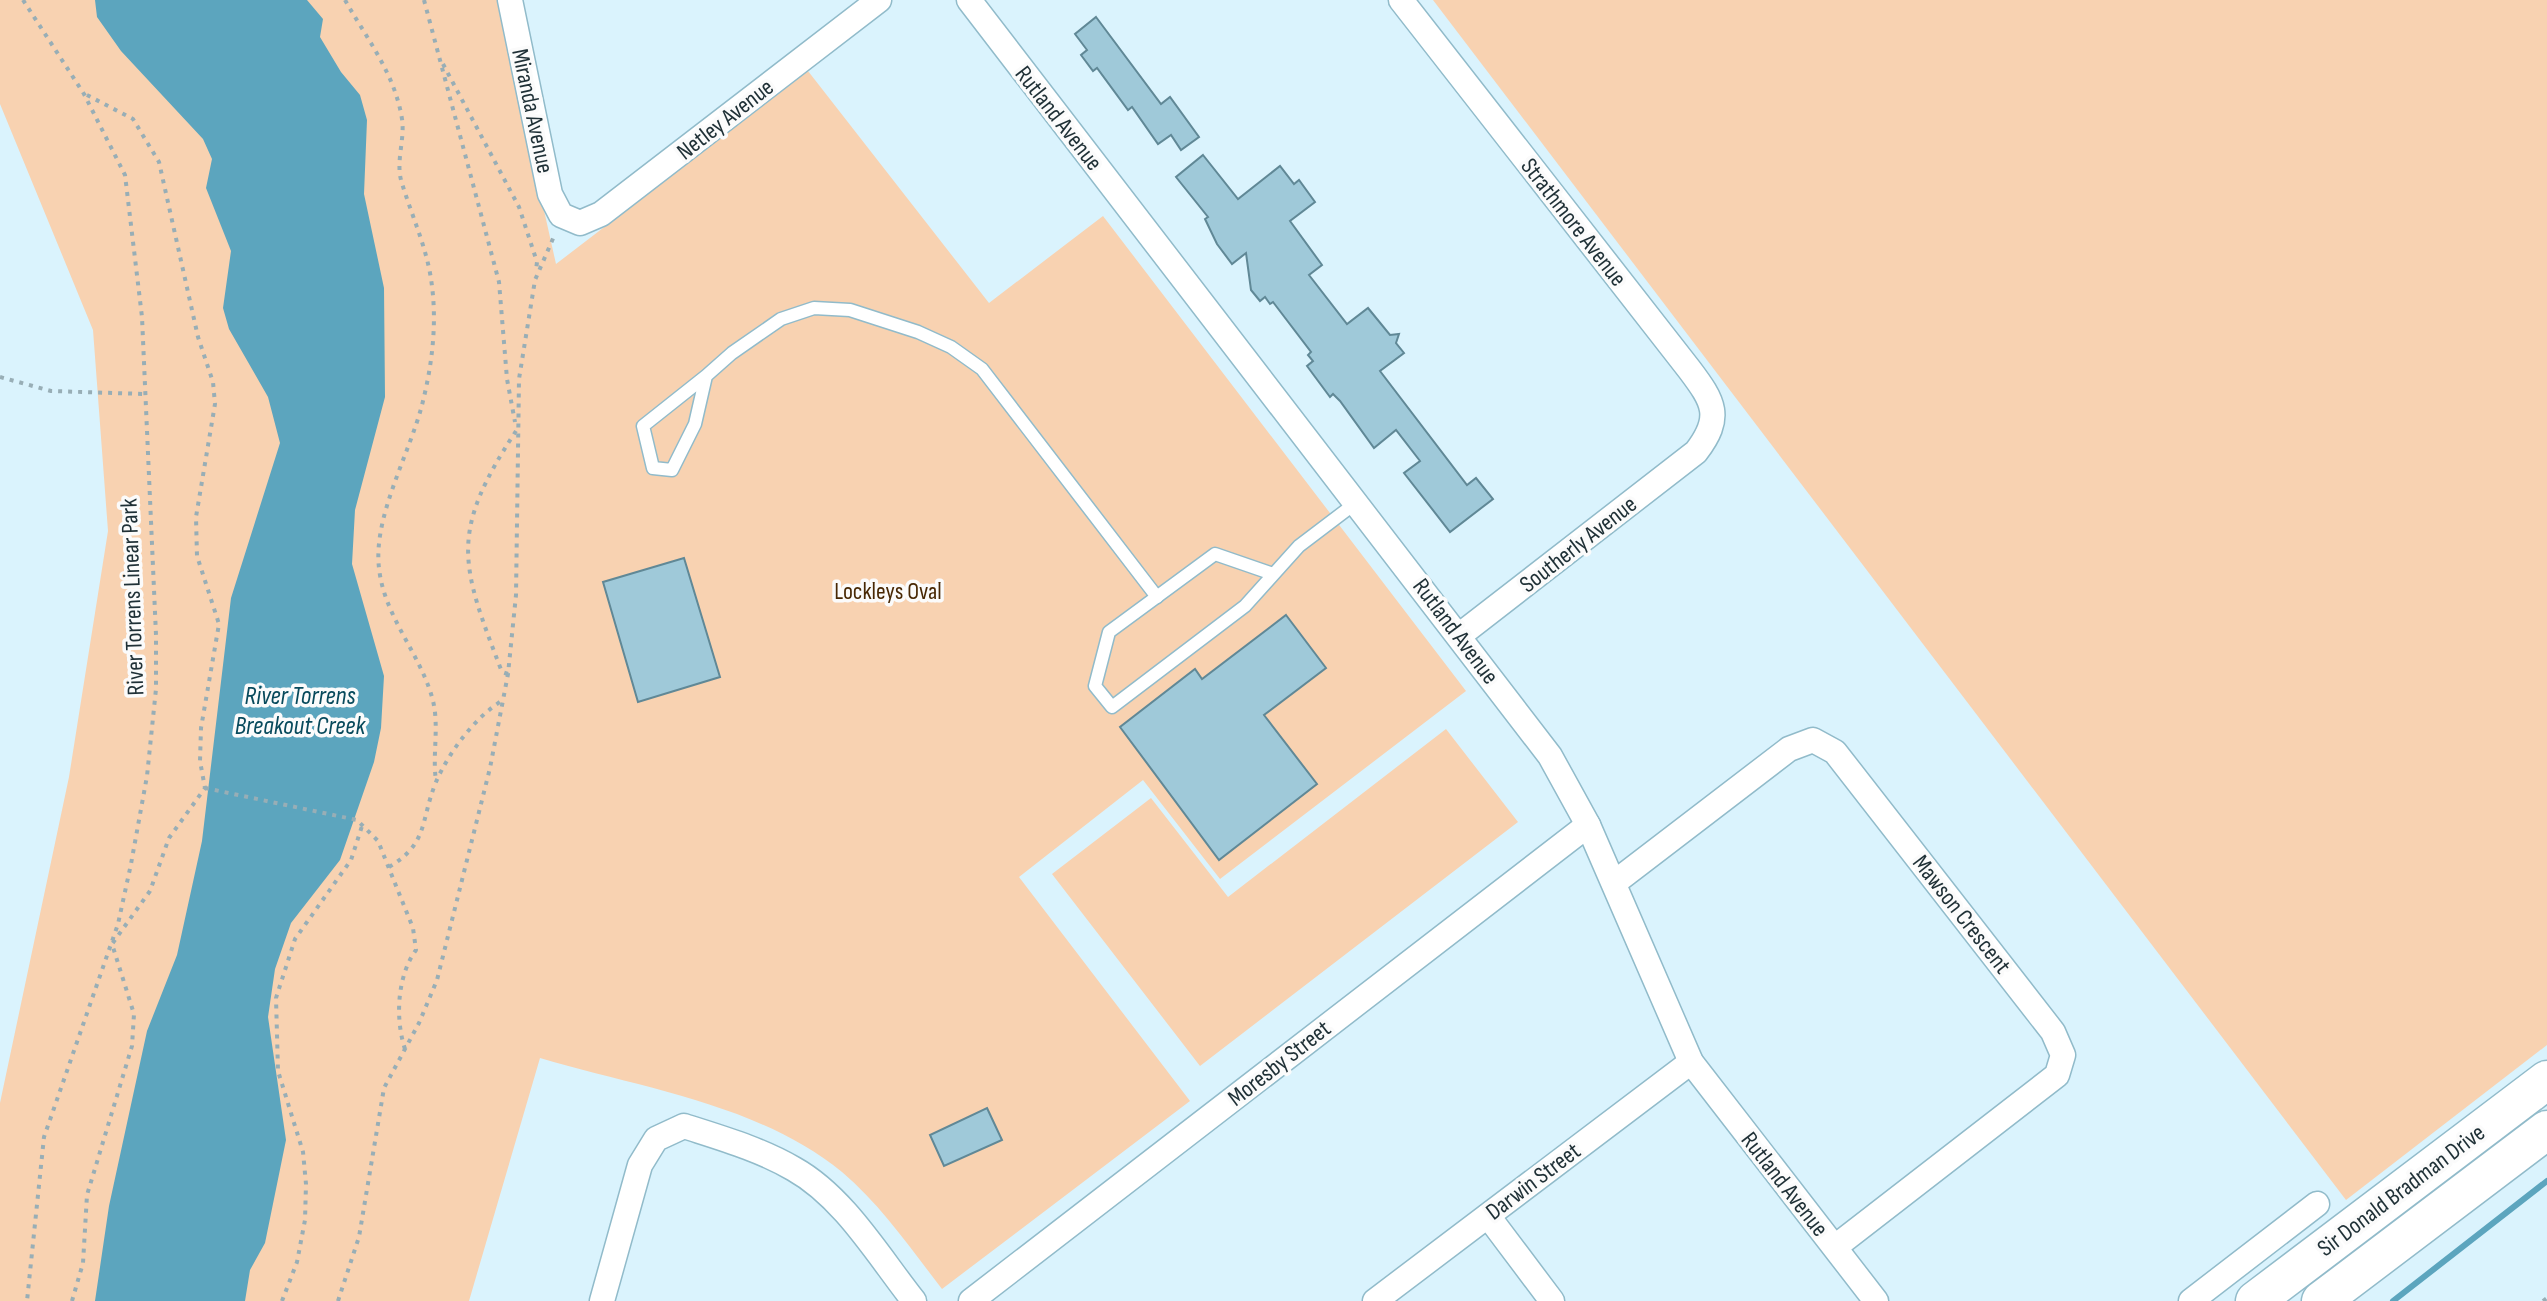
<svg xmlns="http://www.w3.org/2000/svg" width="2547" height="1301" viewBox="0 0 2547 1301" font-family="'Sofia Sans Condensed',sans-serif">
  <rect width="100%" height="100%" fill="#daf3fd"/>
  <!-- green -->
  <g fill="#f8d2b1">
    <path d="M0,0H497L556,264L808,71L989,303L1103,216L1466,691L1220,879L1143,780L1019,877L1190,1101L942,1289C911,1249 881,1205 842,1172C759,1104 641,1088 540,1058L469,1301H0V1103L69,777L108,531L93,330L0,104Z"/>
    <path d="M1433,0H2547V1045L2346,1200Z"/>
    <path d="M1446,729L1518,822L1200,1066L1052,874L1151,798L1228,897Z"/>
  </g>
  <!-- water -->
  <path fill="#5ca5be" d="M95,0H307L323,19L320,37L341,72L360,95L367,120L364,194L384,288L385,397L355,510L352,564L384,676L381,728L374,762L340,860L291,923L275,969L268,1017L286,1140L265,1243L250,1270L245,1301H95L109,1206L147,1031L177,955L202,841L231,598L280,443L268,397L229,329L223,308L231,251L206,188L212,159L203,139L121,51L97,17Z"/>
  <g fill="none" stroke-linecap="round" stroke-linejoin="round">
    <!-- stream -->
    <path stroke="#5ca5be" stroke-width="6" d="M2393,1301L2547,1181"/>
  </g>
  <!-- building -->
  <g fill="#9fc9d9" stroke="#608896" stroke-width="2">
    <path d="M1096,17L1161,104L1170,97L1199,137L1181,150L1171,135L1158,144L1132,107L1128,110L1097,68L1093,71L1081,55L1087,50L1075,34Z"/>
    <path d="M1203,155L1238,199L1280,166L1294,184L1299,180L1315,202L1290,221L1322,265L1309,275L1347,324L1368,308L1390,335L1399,334L1396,343L1404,353L1380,371L1467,485L1476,478L1493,499L1450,532L1404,473L1420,461L1396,430L1374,448L1340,401L1333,394L1330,397L1307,366L1313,361L1308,355L1311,352L1273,302L1270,304L1265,297L1260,301L1251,290L1246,253L1232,264L1217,244L1205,219L1208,217L1176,177Z"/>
    <path d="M684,558L720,677L638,702L603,582Z"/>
    <path d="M1286,615L1326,668L1264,715L1317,784L1219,860L1120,727L1195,669L1202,679Z"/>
    <path d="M987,1108L1002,1140L944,1166L930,1135Z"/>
  </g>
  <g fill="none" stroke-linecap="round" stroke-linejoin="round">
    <!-- service casing -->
    <g stroke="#91bbca" stroke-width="15">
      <g id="service">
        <path d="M706,376L643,426L653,468L672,470L695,424L706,376L732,353L781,319L814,308L850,310L918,332L951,347L982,369L1157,597"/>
        <path d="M1273,574L1215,554L1109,632L1095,686L1112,707L1245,606L1299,546L1357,502"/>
      </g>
    </g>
    <!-- minor casing -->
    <g stroke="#91bbca" stroke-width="27">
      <g id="minor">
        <path d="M510,0L550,194L561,215L580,223L601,214L879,0"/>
        <path d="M969,0L1550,756L1588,825L1691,1062L1876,1301"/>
        <path d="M1401,0L1689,369C1714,402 1723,417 1696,452L1460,635"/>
        <path d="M1614,883L1789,749L1813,740L1835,752L2053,1032L2063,1055L2057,1075L1835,1247"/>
        <path d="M1488,1216L1552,1301"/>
        <path d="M602,1301L640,1165L656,1139L684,1126C721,1138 760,1149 794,1169C844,1197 879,1257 914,1301"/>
        <path d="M971,1301L1588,825"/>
        <path d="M1375,1301L1691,1062"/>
        <path d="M2191,1301L2317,1204"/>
      </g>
    </g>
    <!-- primary casing -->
    <g stroke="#91bbca" stroke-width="41">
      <g id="primary">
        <path d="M2255,1301L2547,1080"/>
        <path d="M2321,1301L2547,1130"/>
      </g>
    </g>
    <!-- path -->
    <g stroke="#98aeb6" stroke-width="4" stroke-dasharray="4 6" stroke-linecap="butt">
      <path d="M23,0L84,94L125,175L142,317L156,635V689L147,776L131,864L118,924L44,1137L27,1301"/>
      <path d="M345,0C367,39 395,74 402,119C405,139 396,160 401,180C410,211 424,241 430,273C438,317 433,362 422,405C409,455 373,517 379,568C384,616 419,652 432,697C440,725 432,753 436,781"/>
      <path d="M424,0L499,282L507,379L515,422"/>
      <path d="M443,64L519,207L537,262L536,270"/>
      <path d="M0,377L51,391L144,394"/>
      <path d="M508,674L502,672C460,563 449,533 516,431"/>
      <path d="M205,788L357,820L378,841L413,928L416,950C397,976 395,1019 405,1049"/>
      <path d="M389,867C429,843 420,821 436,782C449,752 475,717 503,700"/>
      <path d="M72,1301L83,1263L87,1195L132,1046L134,1014L112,944L150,891L169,838L205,788L200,761L201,728L219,624L197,556L196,517L215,404L213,382L198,337L159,162L133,119L85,94"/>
      <path d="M282,1301L297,1262L305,1220L306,1184L303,1152L278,1071L276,998L295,939L351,860L362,826"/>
      <path d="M338,1301L359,1237L384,1088L419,1023L437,980L490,768L508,674L516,595L519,379L535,280L555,234"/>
      <path d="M2543,1301L2547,1298"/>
    </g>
    <!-- service -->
    <use href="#service" stroke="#fff" stroke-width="12"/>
    <!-- minor -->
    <use href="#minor" stroke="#fff" stroke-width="24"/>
    <!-- primary -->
    <use href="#primary" stroke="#fff" stroke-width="38"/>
  </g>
  <g text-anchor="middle" stroke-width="7" stroke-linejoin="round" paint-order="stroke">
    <!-- street labels -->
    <g font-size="24" fill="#1f3036" stroke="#fbfbfb">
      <text transform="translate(533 111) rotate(78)" y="8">Miranda Avenue</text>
      <text transform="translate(1059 118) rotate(52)" y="8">Rutland Avenue</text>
      <text transform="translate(725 119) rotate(-38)" y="8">Netley Avenue</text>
      <text transform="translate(1574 222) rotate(52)" y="8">Strathmore Avenue</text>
      <text transform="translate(1578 544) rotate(-38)" y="8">Southerly Avenue</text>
      <text transform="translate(132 597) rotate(-92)" y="8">River Torrens Linear Park</text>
      <text transform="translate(1456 631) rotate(53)" y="8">Rutland Avenue</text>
      <text transform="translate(1962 914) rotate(52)" y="8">Mawson Crescent</text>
      <text transform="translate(1279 1063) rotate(-38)" y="8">Moresby Street</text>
      <text transform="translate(1533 1181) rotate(-37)" y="8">Darwin Street</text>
      <text transform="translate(1785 1184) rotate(52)" y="8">Rutland Avenue</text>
      <text transform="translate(2401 1190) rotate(-37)" y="8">Sir Donald Bradman Drive</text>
    </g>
    <!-- park labels -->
    <g font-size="24" fill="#482804" stroke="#fbfbfb">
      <text x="888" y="599">Lockleys Oval</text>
    </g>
    <!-- water labels -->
    <g font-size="26" font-style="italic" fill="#084a5c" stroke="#fbfbfb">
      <text x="300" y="704">River Torrens<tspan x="300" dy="30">Breakout Creek</tspan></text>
    </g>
  </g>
</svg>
